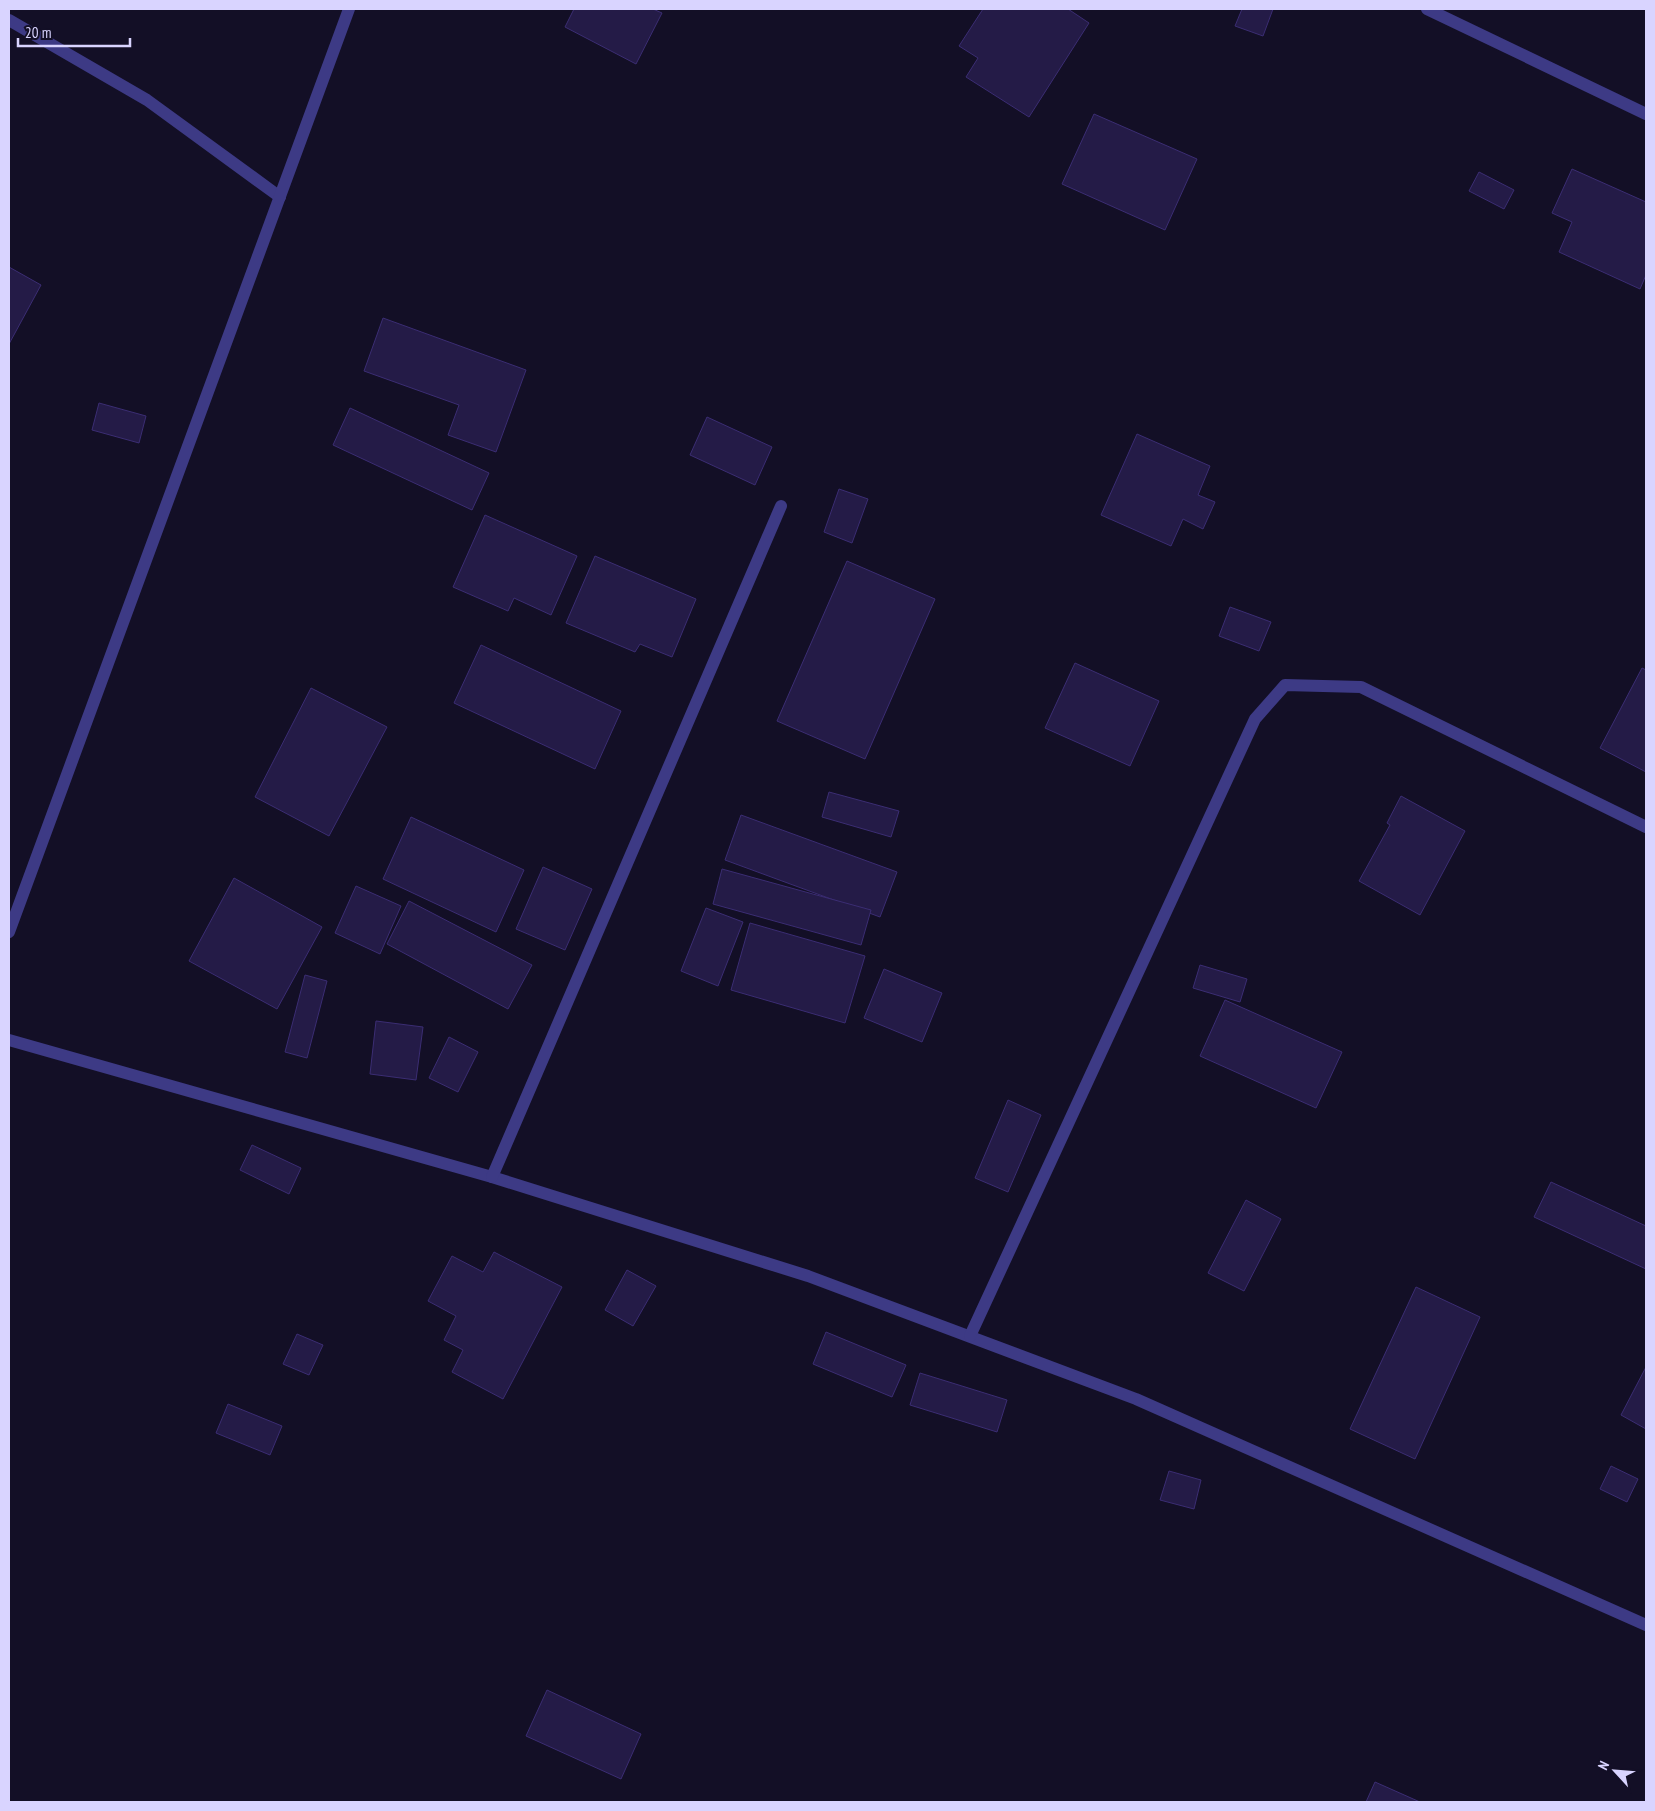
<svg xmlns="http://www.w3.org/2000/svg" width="1655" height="1811" viewBox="0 0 1655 1811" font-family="'PT Sans Narrow',sans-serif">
  <rect width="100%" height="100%" fill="#130f26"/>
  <!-- building -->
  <g fill="#241b47" stroke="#3b2d73">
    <path d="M574,9H653L662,13L636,64L565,27Z"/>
    <path d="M983,9H1068L1089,23L1029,117L966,77L978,58L959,46Z"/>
    <path d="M1242,9H1273L1263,36L1235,26Z"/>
    <path d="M1094,114L1197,159L1165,230L1062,184Z"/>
    <path d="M1572,169L1646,202V275L1640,289L1559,252L1572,222L1552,213Z"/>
    <path d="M1479,172L1514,190L1504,209L1469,191Z"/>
    <path d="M9,267L41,285L9,344Z"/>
    <path d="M383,318L526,370L496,452L448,435L459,405L364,371Z"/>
    <path d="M99,403L146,416L139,443L92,430Z"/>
    <path d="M350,408L489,473L472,510L333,445Z"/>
    <path d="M707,417L772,447L755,485L690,455Z"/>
    <path d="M1137,434L1210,466L1198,495L1215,502L1203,529L1183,519L1171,546L1101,515Z"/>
    <path d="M839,489L868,499L852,543L824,532Z"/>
    <path d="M485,515L577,556L551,615L514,598L508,611L453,587Z"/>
    <path d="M595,556L696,599L672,657L640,644L635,652L566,623Z"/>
    <path d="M847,561L935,599L865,759L777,721Z"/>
    <path d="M1230,607L1271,622L1259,651L1219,636Z"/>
    <path d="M481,645L621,711L595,769L454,703Z"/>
    <path d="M1075,663L1159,701L1130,766L1045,728Z"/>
    <path d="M1642,668L1646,670V772L1600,748Z"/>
    <path d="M311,688L387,727L329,836L255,797Z"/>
    <path d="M829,792L899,811L891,837L822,817Z"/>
    <path d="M1401,796L1465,831L1420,915L1359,881L1390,825L1387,823Z"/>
    <path d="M741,815L897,872L880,917L725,860Z"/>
    <path d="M411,817L524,870L496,932L383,879Z"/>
    <path d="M543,867L592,889L565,950L516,929Z"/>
    <path d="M722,869L871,910L861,945L713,904Z"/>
    <path d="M234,878L322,927L277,1009L189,961Z"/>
    <path d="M356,886L401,906L380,954L335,933Z"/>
    <path d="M409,901L532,965L508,1009L387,944Z"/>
    <path d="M706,908L743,922L718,986L681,971Z"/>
    <path d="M750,923L865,956L845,1023L731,990Z"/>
    <path d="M1200,965L1247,979L1240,1002L1193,988Z"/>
    <path d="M884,969L942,993L922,1042L864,1018Z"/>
    <path d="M305,975L327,981L307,1058L285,1052Z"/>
    <path d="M1225,1000L1342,1052L1316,1108L1200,1056Z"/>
    <path d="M376,1021L423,1027L416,1080L370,1074Z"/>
    <path d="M449,1037L478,1052L458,1092L429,1078Z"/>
    <path d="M1008,1100L1041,1115L1008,1192L975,1178Z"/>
    <path d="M252,1145L301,1168L289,1194L240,1170Z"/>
    <path d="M1551,1182L1646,1226V1269L1534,1217Z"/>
    <path d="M1246,1200L1281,1219L1244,1291L1208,1273Z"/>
    <path d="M494,1252L562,1287L503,1399L452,1372L463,1350L444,1340L456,1316L428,1301L452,1256L483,1272Z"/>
    <path d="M627,1270L656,1286L633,1326L605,1310Z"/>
    <path d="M1416,1287L1480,1317L1415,1459L1350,1429Z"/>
    <path d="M826,1332L906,1365L892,1397L813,1364Z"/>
    <path d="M297,1334L323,1345L309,1375L283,1364Z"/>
    <path d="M1646,1367V1429L1621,1415Z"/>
    <path d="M920,1373L1007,1400L997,1432L910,1405Z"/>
    <path d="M228,1404L282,1426L270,1455L216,1433Z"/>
    <path d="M1611,1466L1638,1479L1627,1502L1600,1489Z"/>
    <path d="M1169,1471L1201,1480L1194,1509L1160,1500Z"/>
    <path d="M547,1690L641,1734L621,1779L526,1736Z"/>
    <path d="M1375,1782L1420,1802H1366Z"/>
  </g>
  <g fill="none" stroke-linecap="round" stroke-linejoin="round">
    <!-- minor -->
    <g stroke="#3d3a85" stroke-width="12">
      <path d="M1427,9L1646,114"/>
      <path d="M9,20L147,100L280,197"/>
      <path d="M9,932L349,9"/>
      <path d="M9,1040L492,1177L808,1276L1136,1399L1646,1625"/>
      <path d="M492,1177L781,506"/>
      <path d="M970,1336L1255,719L1285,685L1361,687L1646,827"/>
    </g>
  </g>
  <!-- border -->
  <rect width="1655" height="1811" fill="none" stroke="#d9d4ff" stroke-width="20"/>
  <!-- north arrow -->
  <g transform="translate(1615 1771) rotate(296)" stroke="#130f26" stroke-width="4" paint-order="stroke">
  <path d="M0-4L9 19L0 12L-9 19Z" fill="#d9d4ff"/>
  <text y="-8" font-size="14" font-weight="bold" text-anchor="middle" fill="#d9d4ff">N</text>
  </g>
  <!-- scale -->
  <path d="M18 38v8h112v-8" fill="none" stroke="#d9d4ff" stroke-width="2.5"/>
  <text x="25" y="38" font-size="15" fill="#d9d4ff" stroke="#130f26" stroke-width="4" paint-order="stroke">20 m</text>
</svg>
